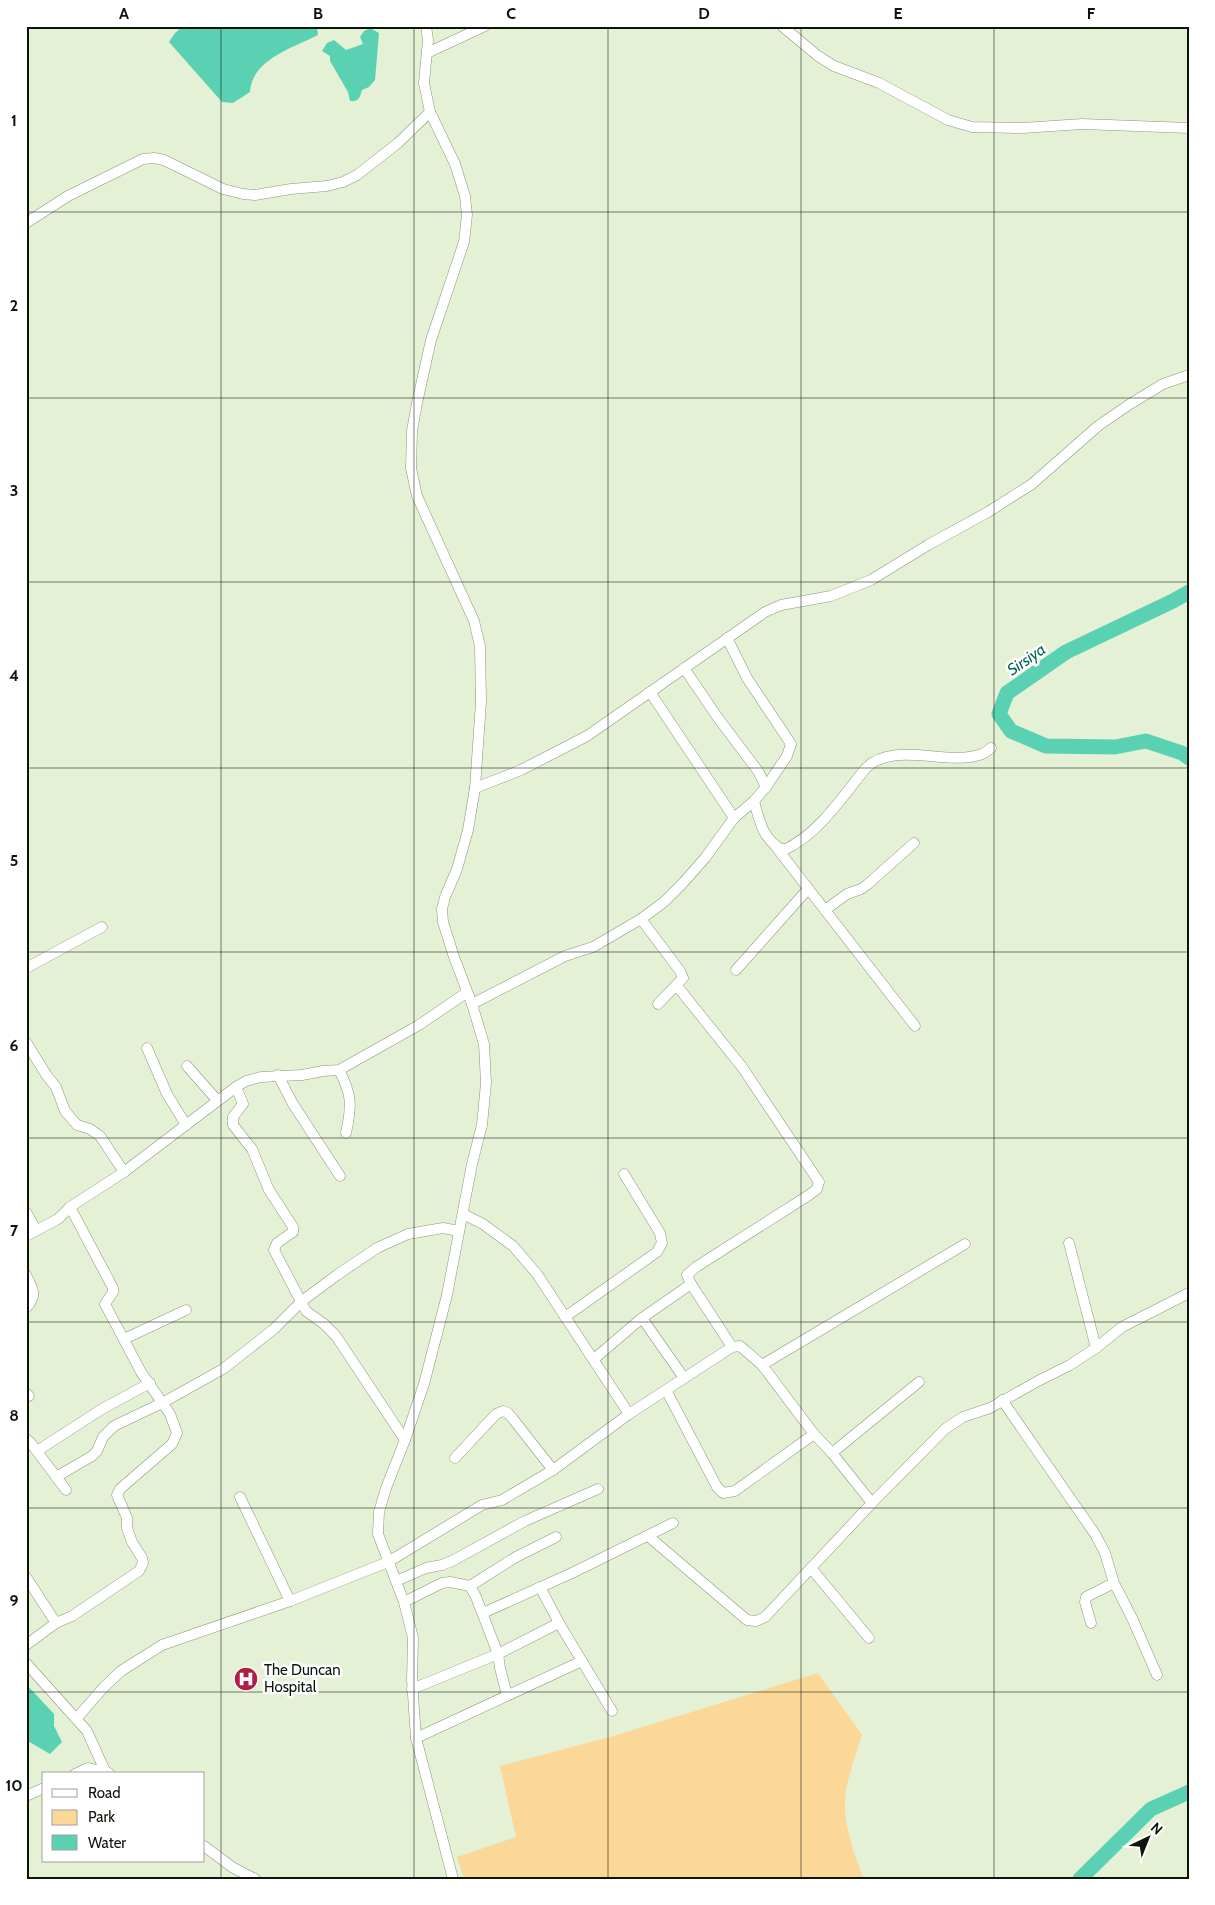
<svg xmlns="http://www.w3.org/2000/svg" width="1215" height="1905" viewBox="0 0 1215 1905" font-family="Cabin,sans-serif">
  <rect width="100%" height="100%" fill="#e4f1d5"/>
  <!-- green -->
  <path fill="#fbd898" d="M818,1673L862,1735C855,1759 843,1786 845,1811C847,1835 855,1857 864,1879H464L457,1857L516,1837L500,1766L617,1735Z"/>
  <!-- water -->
  <g fill="#5bd1b4">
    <path d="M183,26H317L318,35C293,48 252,59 250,92L233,103L222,102L169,42L175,33Z"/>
    <path d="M370,28L379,33L375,80L369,87L362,90C360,97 359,102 350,101L348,92L330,61V56L322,51L327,43L334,40L346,50L363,44L360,37L364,31Z"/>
    <path d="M26,1684L54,1714V1726L62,1742L50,1754L26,1740Z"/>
  </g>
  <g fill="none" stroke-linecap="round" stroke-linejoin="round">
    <!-- river -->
    <g stroke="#5bd1b4" stroke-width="15">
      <path d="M1189,592L1173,601L1066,652L1007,693L999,714L1011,731L1046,746L1115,747L1146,741L1182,753L1189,758"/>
      <path d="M1080,1879L1151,1809L1189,1792"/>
    </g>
    <!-- minor casing -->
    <g stroke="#8b977d" stroke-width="11">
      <g id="minor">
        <path d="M426,26L428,40L424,83L430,112L455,164L465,196L467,215L464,242L431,340L417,403L412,431L411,468L417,496L474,621L480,646L481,702L475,788L468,830L457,869L445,897L442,909L443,922L454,957L472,1004L484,1044L486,1083L482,1125L472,1164L447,1295L424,1384L405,1440L386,1488L379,1512L378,1534L404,1602L413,1638L412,1680L416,1738L453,1879"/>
        <path d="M782,26L818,56L834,66L879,83L948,120L972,127L1023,128L1082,124L1189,128"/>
        <path d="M427,53L485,26"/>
        <path d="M26,223L68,196L143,159L154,158L164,160L223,189L243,194L255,195L291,189L327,186L343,182L357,175L398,143L430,112"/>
        <path d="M727,638L747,678L791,744L787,756L766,787"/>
        <path d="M650,692L734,818"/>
        <path d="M475,788L521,770L587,736L765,612L781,605L831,596L871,580L928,545L988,512L1032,484L1098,426L1130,404L1163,384L1189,375"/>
        <path d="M754,801C759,820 764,843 784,850C819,834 842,797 866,768C894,740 948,767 982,754C985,753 988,750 991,748"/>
        <path d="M776,847L915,1026"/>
        <path d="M825,910L847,894L861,889L868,884L914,843"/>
        <path d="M641,919L680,971L683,978L658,1004"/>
        <path d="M26,968L102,927"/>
        <path d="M736,970L808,889"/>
        <path d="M677,986L742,1067L819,1182L817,1189L809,1195L696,1267L687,1275L691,1284L732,1347"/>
        <path d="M472,1004L565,956L593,947L641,919L664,902L683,883L705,858L734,818L754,801L766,787L758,771L718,718L684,668"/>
        <path d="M26,1042L47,1076L56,1087L65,1111L77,1125L90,1129L100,1136L124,1172"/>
        <path d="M147,1048L167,1094L186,1125"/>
        <path d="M187,1066L217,1100"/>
        <path d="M339,1070C352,1095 352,1105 346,1133"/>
        <path d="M278,1075L293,1104L340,1176"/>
        <path d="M236,1087L243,1104L233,1117V1125L252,1149L269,1190L293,1227V1232L277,1243L274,1250L306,1311L324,1324L336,1336L405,1440"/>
        <path d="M26,1212L36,1230"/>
        <path d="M463,1214L483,1224L513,1246L537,1274L629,1414"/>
        <path d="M26,1236L58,1219L70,1207L124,1172L236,1087L246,1081L261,1077L302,1075L323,1071L339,1070L419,1025L466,993"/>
        <path d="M1069,1243L1096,1348"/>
        <path d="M26,1275C33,1289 38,1295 26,1308"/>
        <path d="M565,1317L657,1252L662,1243L660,1233L624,1174"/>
        <path d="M642,1318L684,1378"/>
        <path d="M124,1339L186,1310"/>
        <path d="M594,1359L642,1318L691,1284"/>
        <path d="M762,1365L965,1244"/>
        <path d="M666,1390L717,1487L723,1493L735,1491L814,1434"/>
        <path d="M26,1393L29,1396"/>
        <path d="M1002,1400L1095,1534L1105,1553L1114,1583L1132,1618L1157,1675"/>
        <path d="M26,1439L30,1442L66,1490"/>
        <path d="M37,1451L102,1409L150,1383"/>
        <path d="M832,1453L919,1382"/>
        <path d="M455,1458L496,1414L503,1411L508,1413L513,1419L553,1470"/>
        <path d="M56,1477L92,1456L97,1451L103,1437L114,1426L162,1403L223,1369L274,1329L302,1301L337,1275L377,1248L408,1234L443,1228L459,1231"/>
        <path d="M240,1497L290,1601"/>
        <path d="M648,1536L747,1620L756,1621L765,1617L872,1503"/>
        <path d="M811,1568L869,1638"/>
        <path d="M26,1577L56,1623"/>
        <path d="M396,1581L426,1568L442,1565L452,1561L525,1521L598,1489"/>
        <path d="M540,1587L559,1623"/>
        <path d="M404,1602L442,1583L450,1582L470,1586"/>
        <path d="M483,1613L572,1573L673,1523"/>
        <path d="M1091,1623L1085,1602L1086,1597L1114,1583"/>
        <path d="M26,1645L56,1623L72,1616L139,1571L143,1563L142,1558L132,1542L127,1528V1518L117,1495L120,1489L172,1444L177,1433L170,1414L141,1372L106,1306L105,1304L113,1292V1288L70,1207"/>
        <path d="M26,1663L87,1731L105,1771"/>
        <path d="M412,1689L498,1654L559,1623L612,1711"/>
        <path d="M507,1695L500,1668L498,1654L476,1597L470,1586L516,1557L556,1537"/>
        <path d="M76,1719L104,1687L121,1671L162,1645L290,1601L388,1562L482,1505L502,1500L553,1470L629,1414L732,1347L740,1346L762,1365L814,1434L832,1453L872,1503L945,1429L963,1417L990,1408L1038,1381L1070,1365L1096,1348L1122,1327L1189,1293"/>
        <path d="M416,1738L582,1661"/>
        <path d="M75,1774L88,1768L109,1773"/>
        <path d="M26,1796L44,1788"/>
        <path d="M204,1846L232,1867L255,1879"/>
      </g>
    </g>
    <!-- minor -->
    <use href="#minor" stroke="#fff" stroke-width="10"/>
  </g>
  <!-- grid -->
  <path fill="none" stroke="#0f140a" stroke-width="1" stroke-opacity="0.55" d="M221,26V1879M414,26V1879M608,26V1879M801,26V1879M994,26V1879M26,212H1189M26,398H1189M26,582H1189M26,768H1189M26,952H1189M26,1138H1189M26,1322H1189M26,1508H1189M26,1692H1189"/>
  <!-- icons -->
  <defs>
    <g id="hospital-disc" transform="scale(1.25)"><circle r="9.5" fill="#b01d45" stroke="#fff"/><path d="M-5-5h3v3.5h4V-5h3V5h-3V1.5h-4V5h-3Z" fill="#fff"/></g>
  </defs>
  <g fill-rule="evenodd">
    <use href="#hospital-disc" x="246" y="1679"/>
  </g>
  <g text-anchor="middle" stroke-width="5" stroke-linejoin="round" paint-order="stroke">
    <!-- poi labels -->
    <g font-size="15" fill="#0f140a" stroke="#fff" text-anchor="start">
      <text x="264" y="1675">The Duncan<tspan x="264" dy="17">Hospital</tspan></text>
    </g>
    <!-- water labels -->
    <g font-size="16" font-style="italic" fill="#006754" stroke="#fff">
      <text transform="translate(1026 659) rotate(-35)" y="6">Sirsiya</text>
    </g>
  </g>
  <!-- border -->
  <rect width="1215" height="1905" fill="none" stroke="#ffffff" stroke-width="55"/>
  <!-- legend -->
  <rect x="42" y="1772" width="162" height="90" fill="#ffffff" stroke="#9fa19d"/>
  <rect x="52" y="1789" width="25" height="8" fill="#ffffff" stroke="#9fa19d"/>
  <text x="88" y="1798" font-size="15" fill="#0f140a">Road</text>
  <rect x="52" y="1810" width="25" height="15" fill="#fbd898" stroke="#9fa19d"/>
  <text x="88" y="1822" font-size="15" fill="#0f140a">Park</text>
  <rect x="52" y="1835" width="25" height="15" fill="#5bd1b4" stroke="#9fa19d"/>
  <text x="88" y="1848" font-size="15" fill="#0f140a">Water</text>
  <!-- north arrow -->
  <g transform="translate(1148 1838) rotate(43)" stroke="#ffffff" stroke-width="4" paint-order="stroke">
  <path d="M0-4L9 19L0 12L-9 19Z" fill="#0f140a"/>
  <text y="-8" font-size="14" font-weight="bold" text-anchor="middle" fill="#0f140a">N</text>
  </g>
  <rect x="28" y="28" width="1160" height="1850" fill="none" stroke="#0f140a" stroke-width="2"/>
  <g font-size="16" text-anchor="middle" font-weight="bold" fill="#0f140a">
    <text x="124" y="19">A</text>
    <text x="318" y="19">B</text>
    <text x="511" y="19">C</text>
    <text x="704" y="19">D</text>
    <text x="898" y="19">E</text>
    <text x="1091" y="19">F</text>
    <text x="14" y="126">1</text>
    <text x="14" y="311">2</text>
    <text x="14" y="496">3</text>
    <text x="14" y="681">4</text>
    <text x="14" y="866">5</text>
    <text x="14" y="1051">6</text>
    <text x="14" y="1236">7</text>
    <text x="14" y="1421">8</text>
    <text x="14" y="1606">9</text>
    <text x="14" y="1791">10</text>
  </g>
</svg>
